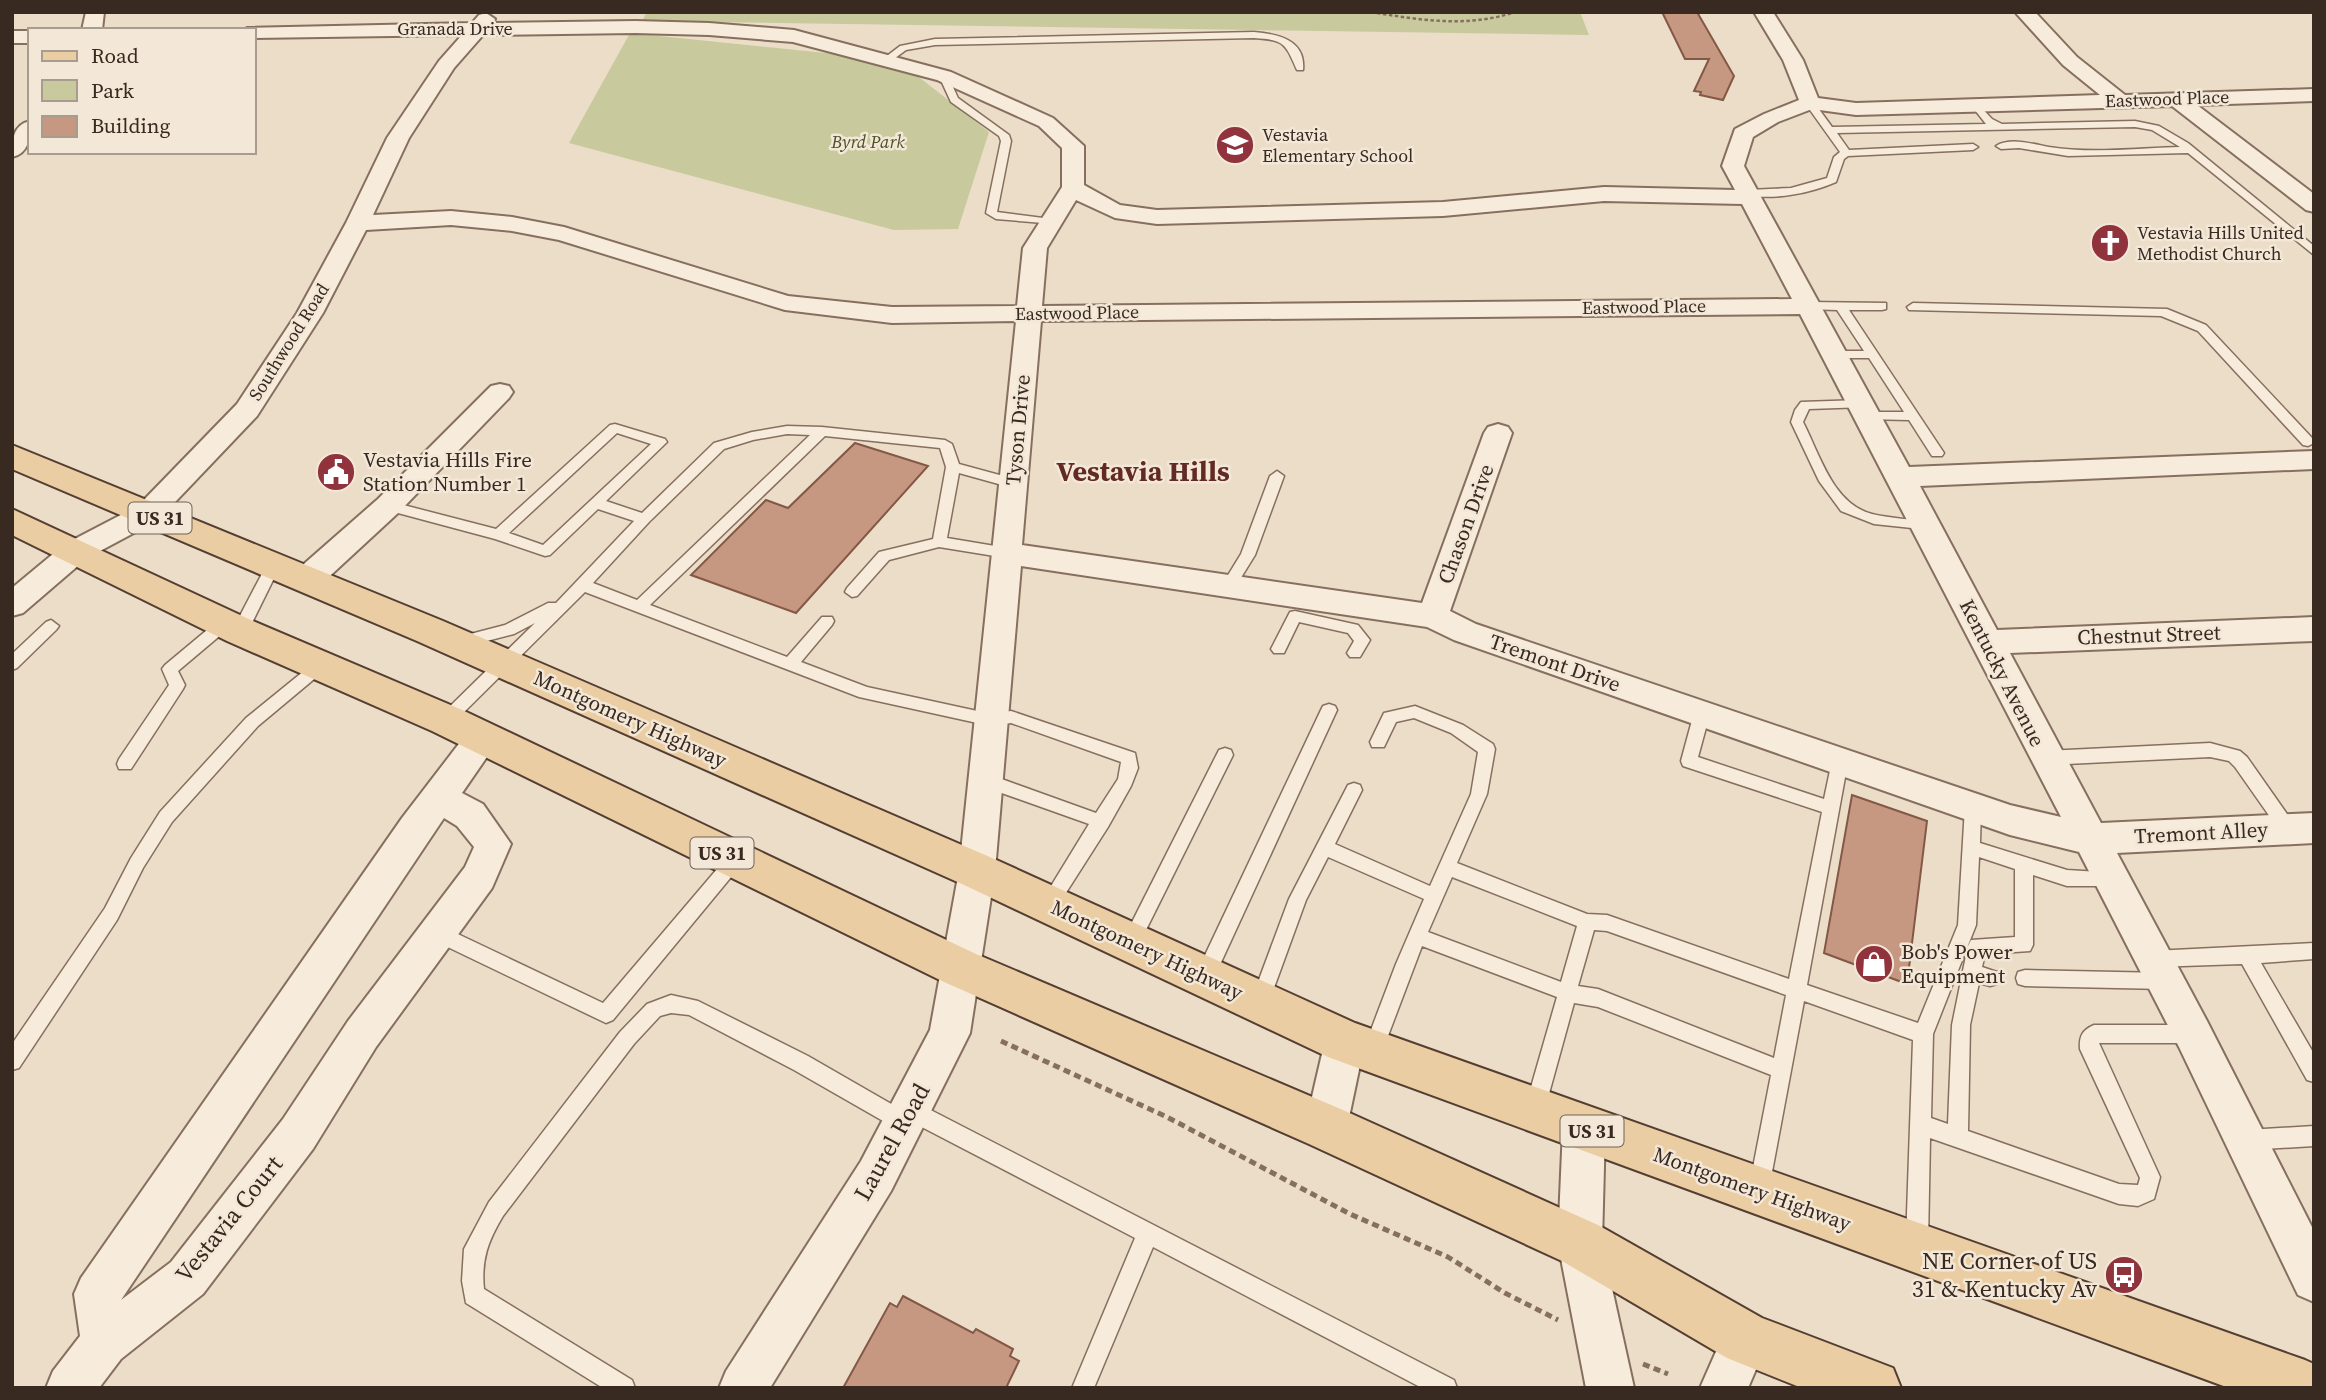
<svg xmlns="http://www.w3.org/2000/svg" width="2326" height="1400" viewBox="0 0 2326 1400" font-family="'Source Serif 4',serif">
  <rect width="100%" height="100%" fill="#ebddc8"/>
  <!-- green -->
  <g fill="#c8c99d">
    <path d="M647,12H1580L1589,35L642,21Z"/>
    <path d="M630,33L845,55L915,74L989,132L958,229L894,230L569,143Z"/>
  </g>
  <!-- building -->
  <g fill="#c69781" stroke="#835846" stroke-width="2">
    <path d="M1662,12H1697L1734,76L1723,100L1700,95L1701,92L1694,91L1709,59H1685Z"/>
    <path d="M855,443L928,466L796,613L691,575L766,500L788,508Z"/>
    <path d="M1852,795L1927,821L1907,984L1824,953Z"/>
    <path d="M903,1296L973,1333L976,1329L1013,1349L1010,1356L1019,1361L1006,1388H843L890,1303L897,1307Z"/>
  </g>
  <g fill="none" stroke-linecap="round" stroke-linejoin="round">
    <!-- service casing -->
    <g stroke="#866f5e" stroke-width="3">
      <g id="service">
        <path d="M1254,32C1278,34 1306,40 1303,70H1297C1285,43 1285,40 1254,38L935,45L906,50L891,61L883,59L900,46L935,39Z"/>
        <path d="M941,74H947L958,98L1009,135L1011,141L997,212L1051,219L1056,222L1055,224L996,219L986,213L1001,141L999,136L951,102L939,76Z"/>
        <path d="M1810,100L1813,101L1832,127L1986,124L1971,105L1976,102L1992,119L2002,124L2135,121L2159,126L2188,143L2314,246V255L2188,153L2068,156L2019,148L2001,149L1996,146C2010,137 2033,144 2049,147C2092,154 2137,148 2180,147L2152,130L2135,127L1837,133L1849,150L1973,144L1978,147L1973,150L1848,156L1844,159L1836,182C1808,194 1775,200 1745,195V191L1749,190L1791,188L1827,178L1834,157L1840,152L1805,103Z"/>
        <path d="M1808,302L1886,303V309L1882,310H1849L1944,453L1942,456H1932L1909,420L1863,419L1862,416L1868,412H1904L1869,358H1831V352L1835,351H1864L1837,310L1804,309V303Z"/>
        <path d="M1913,303L2167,309L2206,325L2313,439L2314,443L2308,446L2303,445L2198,331L2161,316L1909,310L1907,307Z"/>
        <path d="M1861,400L1867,404L1866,407L1809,409L1803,422C1820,455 1833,504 1872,514C1891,519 1912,518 1931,524L1933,527L1931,530L1874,524L1841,511L1819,481L1791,422L1795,410L1801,402Z"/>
        <path d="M615,424L665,439L667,442L606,501L642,513L714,443L752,432L787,426L822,427L945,440L952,444L959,464L1018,480L1020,483L1013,488L959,473L947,538L1007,548L1014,553L1012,557L1007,558L939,547L889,560L857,596L852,597L845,592L847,588L879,552L933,539L946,467L940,448L825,436L650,605L787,657L822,617H832L834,621L832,625L801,662L867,687L991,714L1011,711L1135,753L1138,768L1131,786L1108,827L1055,910L1049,912L1043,910L1040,904L1089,824L979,785L977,780L979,775L985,773L1096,813L1118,779L1121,762L1011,723L991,726L859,697L585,592L452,724H440L438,720L440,716L535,623L514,634L460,648L452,642L455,638L505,625L548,603H556L634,521L598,509L550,555L545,556L495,539L383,509L381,506L388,501L496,529L610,425ZM617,433L651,444L543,545L509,533ZM787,434L810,435L637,600L593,583L649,522L724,449L753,440Z"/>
        <path d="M1277,471L1284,476L1255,555L1234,589H1224L1222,585L1241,554L1270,476Z"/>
        <path d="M274,559L281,564L248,631L245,635H235L232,631L267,564Z"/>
        <path d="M1295,611L1358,625L1370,640L1360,657H1350L1347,653L1354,641L1348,633L1299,622L1284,653H1274L1271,649L1290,612Z"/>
        <path d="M224,618L229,620L231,624L229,628L178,671L185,685L183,689L131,769H119L117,764L119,759L169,685L162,669L165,665L219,620Z"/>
        <path d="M51,620L59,626L56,630L17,668L12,670V654L46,622Z"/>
        <path d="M320,660L325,662L328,666L325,670L258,726L172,822L143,868L117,920L19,1068L12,1070V1044L105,908L131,858L160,812L246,718L315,662Z"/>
        <path d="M1329,704L1335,706L1337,710L1212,982L1205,984L1198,982L1196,976L1198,970L1321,710L1323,706Z"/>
        <path d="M1415,706L1463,725L1493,744L1495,749L1487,794L1457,863L1587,914L1607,915L1789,979L1822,812L1683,766L1681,761L1694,713L1696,709H1708L1710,713L1698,757L1824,799L1832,761L1834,756H1846L1848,761L1807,985L1918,1023L1958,925L1965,807L1967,802L1973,800L1979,802L1981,807L1980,843L2067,870L2116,873L2119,878L2116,883L2110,886H2067L2033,875V945L2030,951L1985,954L1982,967L1997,972L1999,978L1997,984L1990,986L1979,983L1970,1025L1968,1131L2119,1184L2138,1185L2140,1178L2080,1049C2079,1037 2082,1030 2094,1025H2193L2200,1028L2203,1034L2200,1040L2193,1043H2099L2160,1177L2154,1199L2138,1206L2119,1204L1930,1138L1928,1242L1924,1249L1917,1253L1910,1249L1906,1242L1913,1040L1804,1001L1769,1188L1766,1195L1759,1198L1752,1195L1749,1188L1771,1075L1598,1007L1574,1003L1545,1108L1542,1115L1535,1118L1528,1115L1525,1108L1557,997L1422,946L1380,1057L1373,1060L1366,1057L1363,1051L1396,964L1424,899L1328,857L1306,900L1267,1007L1260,1010L1253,1007L1251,1001L1289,899L1348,785L1354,783L1360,785L1362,790L1335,844L1430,886L1471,794L1478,752L1451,733L1414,718L1396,722L1384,747H1372L1370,742L1384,713ZM1979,857L2015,869V937L1971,940L1968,946L1952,1025L1948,1124L1931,1118L1933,1034L1976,925ZM1452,877L1577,926L1561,982L1428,932ZM1594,930L1607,931L1786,995L1774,1058L1598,989L1578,986Z"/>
        <path d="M2210,743L2240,751L2247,757L2294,824L2297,829L2294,834L2288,836L2282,834L2235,767L2229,761L2210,757L2046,765L2040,763L2038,758L2040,753L2046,751Z"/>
        <path d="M1225,748L1231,750L1233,755L1137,948L1131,950L1125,948L1122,942L1125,936L1219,750Z"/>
        <path d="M735,853L741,855L744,860L741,865L613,1020L606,1023L431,939L428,933L431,927L437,925L443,927L603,1003L729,855Z"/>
        <path d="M2314,943V959L2261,963L2314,1054V1082L2307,1080L2242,964L2153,967L2147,965L2144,959L2147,953L2153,951Z"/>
        <path d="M2025,970L2165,973L2172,975L2174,981L2172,987L2165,989L2025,986L2018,984L2016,978L2018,972Z"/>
        <path d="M671,995L698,1001L808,1056L900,1109L903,1103L910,1100L917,1103L1454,1380L1457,1388H1422L1153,1247L1094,1388H1072L1135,1238L914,1123L911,1129L904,1132L897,1129L794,1070L689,1015L671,1013L660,1016L634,1044L503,1216C488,1241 481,1260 484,1289L632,1380L635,1388H603L466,1303L462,1281L464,1249L489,1202L620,1032L647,1004Z"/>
        <path d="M2314,1126V1146L2247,1150L2240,1147L2237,1140L2240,1133L2247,1130Z"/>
      </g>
    </g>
    <!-- minor casing -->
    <g stroke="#866f5e" stroke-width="4">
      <g id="minor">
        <path d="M86,12H104L102,30H82Z"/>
        <path d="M1754,12H1773L1803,60L1818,98L1856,103L2100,95L2063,65L2015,12H2035L2077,57L2125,95L2314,89V101L2197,105L2314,194V212L2306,210L2172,106L1856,115L1812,109L1778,122L1753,137L1744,166L1909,467L2314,451V469L1920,486L1997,630L2314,617V641L2010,653L2101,823L2314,813V843L2117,853L2207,1021L2314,1231V1302L2298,1295L2179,1047L2079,852L2010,835L1454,640L1427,627L1021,566L995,871L970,1033L891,1191L770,1388H719L726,1371L861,1161L930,1030L959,871L1016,321L892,323L785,310L559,240L512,231L451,225L366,230L323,313L257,416L158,520L87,558L23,613L12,616V588L65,544L138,506L237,404L297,313L346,223L387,138L439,61L462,35L254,38V30H246L247,28L472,23L479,15L486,13L495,19L493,23L635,21L709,23L794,30L951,72L1053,118L1084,146V185L1120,205L1157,210L1443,202L1604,187L1735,190L1722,166L1735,129L1764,114L1799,100L1783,60ZM635,33L709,35L793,42L937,80L1039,126L1062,148V187L1023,248L1017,306L892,307L788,296L564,227L512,217L451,211L373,215L409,138L454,68L483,35ZM1076,200L1115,218L1157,224L1443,216L1604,201L1742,204L1792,299L1042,306L1047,248ZM1800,314L2061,817L2010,805L1476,624L1450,611L1512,433L1508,427L1498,424L1488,427L1484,433L1422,603L1022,545L1041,321Z"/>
        <rect x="12" y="31" width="18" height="12"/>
        <path d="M30,121C30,136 30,153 12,157C12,142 12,125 30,121Z"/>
        <path d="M500,384L509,386L513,392L509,398L398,513L319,586L308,589L297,586L293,578L297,570L378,499L491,386Z"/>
        <path d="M483,724L495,728L500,738L462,793L483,804L511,844L492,888L376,1047L313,1149L203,1294L121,1359L99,1388H46L53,1371L80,1336L74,1294L81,1278L402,818L471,728ZM444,818L457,826L474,847L465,867L348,1021L283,1119L171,1262L121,1300Z"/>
        <path d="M1345,1022L1359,1027L1365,1041L1347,1127L1341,1142L1326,1148L1311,1142L1305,1127L1325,1041L1331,1027Z"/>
        <path d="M1584,1107L1599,1113L1605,1128L1602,1243L1634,1388H1586L1558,1243L1563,1128L1569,1113Z"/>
        <path d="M1746,1316L1763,1322L1769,1339L1748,1388H1700L1729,1322Z"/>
      </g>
    </g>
    <!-- primary casing -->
    <g stroke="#543e32" stroke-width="4">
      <g id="primary">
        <path d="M12,445L443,621L992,858L1355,1023L2305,1360L2314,1364V1388H2229L1328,1057L962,884L417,641L12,469Z"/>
        <path d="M12,509L253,621L460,709L976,954L1343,1110L1598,1225L1762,1318L1893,1368L1901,1388H1802L1727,1358L1562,1261L1309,1144L944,982L432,731L227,641L12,535Z"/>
      </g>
    </g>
    <!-- path-far1 -->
    <path stroke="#866f5e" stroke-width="2.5" stroke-dasharray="3.5 2.5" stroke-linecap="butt" d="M1371,12C1420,20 1467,28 1515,12"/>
    <!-- path -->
    <g stroke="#866f5e" stroke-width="5" stroke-dasharray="7 4.5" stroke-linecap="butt">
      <path d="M1001,1041L1167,1117L1350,1214L1448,1257L1505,1293L1558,1320"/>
      <path d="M1643,1364L1668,1374"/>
    </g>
    <!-- service -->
    <use href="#service" fill="#f7ebdb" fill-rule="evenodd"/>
    <!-- minor -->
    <use href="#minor" fill="#f7ebdb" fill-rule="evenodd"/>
    <!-- primary -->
    <use href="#primary" fill="#ebcda3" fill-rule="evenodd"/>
  </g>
  <!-- icons -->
  <defs>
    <g id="school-disc" transform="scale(2.0125)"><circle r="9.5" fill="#91333d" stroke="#f3e8d7"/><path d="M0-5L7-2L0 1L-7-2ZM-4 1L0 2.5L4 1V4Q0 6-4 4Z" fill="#fff"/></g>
    <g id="church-disc" transform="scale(2.0125)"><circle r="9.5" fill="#91333d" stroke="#f3e8d7"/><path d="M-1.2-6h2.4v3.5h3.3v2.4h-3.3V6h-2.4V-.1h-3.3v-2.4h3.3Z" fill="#fff"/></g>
    <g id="civic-disc" transform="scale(2.0125)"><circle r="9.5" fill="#91333d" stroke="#f3e8d7"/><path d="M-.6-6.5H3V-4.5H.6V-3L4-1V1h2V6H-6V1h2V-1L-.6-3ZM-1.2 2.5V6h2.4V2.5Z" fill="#fff"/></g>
    <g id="shop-disc" transform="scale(2.0125)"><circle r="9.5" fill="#91333d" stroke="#f3e8d7"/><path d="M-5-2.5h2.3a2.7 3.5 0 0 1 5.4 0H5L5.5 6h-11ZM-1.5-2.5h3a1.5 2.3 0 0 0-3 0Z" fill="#fff"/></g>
    <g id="bus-disc" transform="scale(2.0125)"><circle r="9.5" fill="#91333d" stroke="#f3e8d7"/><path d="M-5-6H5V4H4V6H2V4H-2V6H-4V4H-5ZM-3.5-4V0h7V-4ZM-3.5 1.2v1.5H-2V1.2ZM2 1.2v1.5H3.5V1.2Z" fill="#fff"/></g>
  </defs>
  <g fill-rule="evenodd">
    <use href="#school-disc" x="1235" y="145"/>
    <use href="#church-disc" x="2110" y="243"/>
    <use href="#civic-disc" x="336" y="472"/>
    <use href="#shop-disc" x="1874" y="964"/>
    <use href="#bus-disc" x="2124" y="1275"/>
  </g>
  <g text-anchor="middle" stroke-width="5" stroke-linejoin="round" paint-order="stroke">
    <!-- far-street labels -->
    <g font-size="18" fill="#382921" stroke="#f3e8d7">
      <text x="455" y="35">Granada Drive</text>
      <text transform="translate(2167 99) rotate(-2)" y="6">Eastwood Place</text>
      <text transform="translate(1644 307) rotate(-1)" y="6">Eastwood Place</text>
      <text transform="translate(1077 313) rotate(-1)" y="6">Eastwood Place</text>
      <text transform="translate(289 342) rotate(-58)" y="6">Southwood Road</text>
    </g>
    <!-- far-poi labels -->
    <g font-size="18" fill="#382921" stroke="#f3e8d7" text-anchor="start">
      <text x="1262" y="141">Vestavia<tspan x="1262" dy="21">Elementary School</tspan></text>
      <text x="2137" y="239">Vestavia Hills United<tspan x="2137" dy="21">Methodist Church</tspan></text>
    </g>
    <!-- far-park labels -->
    <g font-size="18" font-style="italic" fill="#4c5229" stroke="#f3e8d7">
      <text x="868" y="148">Byrd Park</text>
    </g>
    <!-- shield labels -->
    <g fill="#f3e8d7" stroke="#706258" stroke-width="2">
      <rect x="128.5" y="502.5" width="63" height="31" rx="5"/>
      <rect x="690.5" y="837.5" width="63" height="31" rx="5"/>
      <rect x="1560.5" y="1115.5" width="63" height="31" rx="5"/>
    </g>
    <g font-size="19" font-weight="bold" fill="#382921">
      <text x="160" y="525">US 31</text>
      <text x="722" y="860">US 31</text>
      <text x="1592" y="1138">US 31</text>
    </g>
    <!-- street labels -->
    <g font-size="21" fill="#382921" stroke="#f3e8d7">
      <text transform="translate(1018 430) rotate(-85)" y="7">Tyson Drive</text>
      <text transform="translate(1466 524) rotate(-70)" y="7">Chason Drive</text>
      <text transform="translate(2149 635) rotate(-2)" y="7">Chestnut Street</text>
      <text transform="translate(1555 663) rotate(19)" y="7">Tremont Drive</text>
      <text transform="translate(2002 673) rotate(63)" y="7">Kentucky Avenue</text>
      <text transform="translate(630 719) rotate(24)" y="7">Montgomery Highway</text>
      <text transform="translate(2201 833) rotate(-3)" y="7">Tremont Alley</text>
      <text transform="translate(1147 950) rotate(25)" y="7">Montgomery Highway</text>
      <text transform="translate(1752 1189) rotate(20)" y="7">Montgomery Highway</text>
    </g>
    <!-- poi labels -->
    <g font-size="21" fill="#382921" stroke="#f3e8d7" text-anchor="start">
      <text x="363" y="467">Vestavia Hills Fire<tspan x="363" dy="24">Station Number 1</tspan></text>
      <text x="1901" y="959">Bob's Power<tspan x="1901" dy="24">Equipment</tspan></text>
    </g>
    <!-- near-street labels -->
    <g font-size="24" fill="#382921" stroke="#f3e8d7">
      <text transform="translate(892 1142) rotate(-61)" y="8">Laurel Road</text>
      <text transform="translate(229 1219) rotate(-51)" y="8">Vestavia Court</text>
    </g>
    <!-- near-poi labels -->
    <g font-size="24" fill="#382921" stroke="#f3e8d7" text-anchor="end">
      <text x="2097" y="1269">NE Corner of US<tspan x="2097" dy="28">31 &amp; Kentucky Av</tspan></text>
    </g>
    <!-- district labels -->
    <g font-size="28" font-weight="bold" fill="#612a23" stroke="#f3e8d7">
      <text x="1143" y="481">Vestavia Hills</text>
    </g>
  </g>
  <!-- border -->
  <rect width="2326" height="1400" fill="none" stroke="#382921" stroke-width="28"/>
  <!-- legend -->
  <rect x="28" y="28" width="228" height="126" fill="#f3e8d7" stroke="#a89c8e" stroke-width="2"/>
  <rect x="42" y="51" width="35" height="10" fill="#ebcda3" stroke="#a89c8e" stroke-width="2"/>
  <text x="91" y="63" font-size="21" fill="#382921">Road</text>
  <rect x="42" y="80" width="35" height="21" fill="#c8c99d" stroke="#a89c8e" stroke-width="2"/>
  <text x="91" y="98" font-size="21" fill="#382921">Park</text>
  <rect x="42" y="116" width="35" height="21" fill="#c69781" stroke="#a89c8e" stroke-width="2"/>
  <text x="91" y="133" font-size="21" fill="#382921">Building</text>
</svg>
